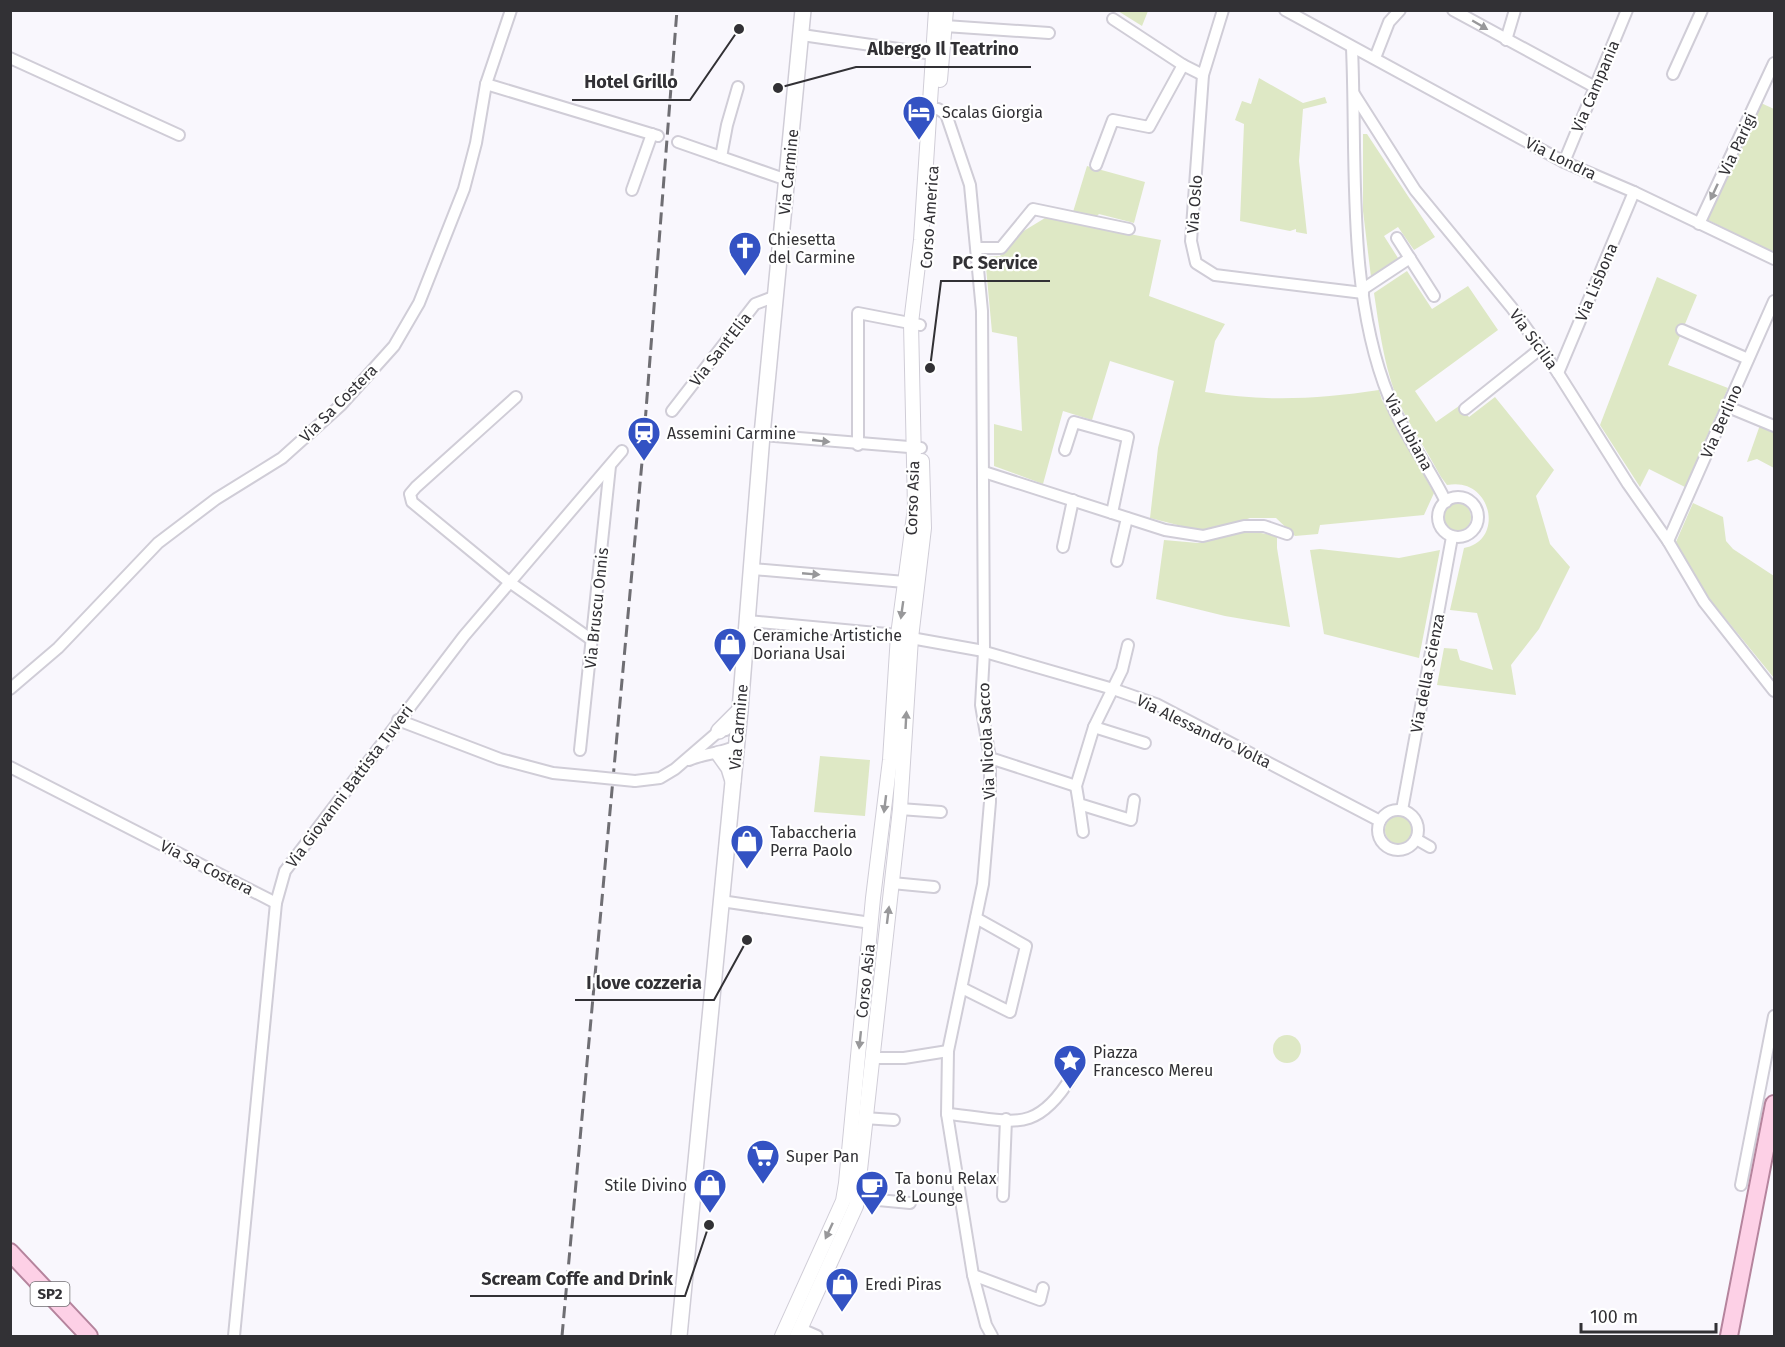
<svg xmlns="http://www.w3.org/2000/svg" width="1785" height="1347" viewBox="0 0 1785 1347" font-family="'Fira Sans',sans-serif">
  <rect width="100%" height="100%" fill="#f9f7fd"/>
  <!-- green -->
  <g fill="#dee8c5">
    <path d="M1118,11H1148L1142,26Z"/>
    <path d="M1259,78L1303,103L1325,97L1327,103L1303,109L1299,161L1307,234L1296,232V229L1290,231L1240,221L1244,124L1235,120L1242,101L1251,104Z"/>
    <path d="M1761,103L1774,109V253L1706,219Z"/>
    <path d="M1363,134H1367L1435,237L1414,250L1398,227L1384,236L1398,258L1371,277L1363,211Z"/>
    <path d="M1087,166L1145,182L1134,223L1099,214L1095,218L1073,212Z"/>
    <path d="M1045,218L1161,240L1149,296L1225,324L1215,341L1205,392C1264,402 1320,399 1379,390L1382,400L1434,493L1424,515L1320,525L1318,534L1295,536L1276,518H1250L1214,531H1201L1150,518L1158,448L1174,381L1110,361L1092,420L1063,411L1043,484L994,466V424L1022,431L1017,337L992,332L985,257L1000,256L1022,232Z"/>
    <path d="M1407,271L1432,309L1468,286L1498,330L1415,391L1436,422L1459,406L1469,417L1495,397L1554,470L1536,496L1550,544L1570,567L1539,629L1511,665L1516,695L1437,685L1444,648L1457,649L1460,660L1493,670L1477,613L1450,610L1464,548C1505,541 1492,476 1447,485L1441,477C1429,455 1415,433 1403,411C1385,375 1380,333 1374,293Z"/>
    <path d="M1657,277L1697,295L1668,365L1728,388L1685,487L1649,469L1640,487L1600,425Z"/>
    <path d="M1760,425L1774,431V468L1757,459L1747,462Z"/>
    <circle cx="1457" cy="517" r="14"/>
    <path d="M1693,503L1723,517L1726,541L1733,549L1774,576V678L1708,597L1676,542Z"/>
    <path d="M1250,531L1277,536V548L1290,627L1225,616L1156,599L1164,540L1198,543Z"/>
    <path d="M1320,549L1399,558L1440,550L1419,658L1324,634L1310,550Z"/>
    <path d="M820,756L870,760L865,816L814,812Z"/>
    <circle cx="1399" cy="830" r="14"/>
    <circle cx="1287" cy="1049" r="14"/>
  </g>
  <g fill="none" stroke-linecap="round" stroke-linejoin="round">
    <!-- minor casing -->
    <g stroke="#d0cdd7" stroke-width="14">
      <g id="minor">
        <path d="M1223,10L1203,75L1191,241L1196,263L1215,275L1363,293"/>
        <path d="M1285,10L1564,162L1634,192L1774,259"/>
        <path d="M1453,10L1593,86"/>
        <path d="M1113,19L1183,65L1203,75"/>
        <path d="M945,26L1049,33"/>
        <path d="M802,35L933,54"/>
        <path d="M1506,40L1515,10"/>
        <path d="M1352,48C1357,160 1346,292 1389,397C1403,434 1429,466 1446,502"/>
        <path d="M10,58L179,135"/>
        <path d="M1375,58L1389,22L1400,10"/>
        <path d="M1673,74L1702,10"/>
        <path d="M486,84L658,136"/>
        <path d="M1354,94L1415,190L1512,308L1558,373L1628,484L1668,541L1704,602L1774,691"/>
        <path d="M929,109H938L946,114L970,185L982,311L984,652L981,705L990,758V802L983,884L948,1051L947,1114L973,1275L986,1325L992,1336"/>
        <path d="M678,142L787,180"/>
        <path d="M721,157L727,125L738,87"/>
        <path d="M1564,162L1627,10"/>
        <path d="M1096,165L1113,120L1149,127L1183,65"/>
        <path d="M632,190L652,134"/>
        <path d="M1699,224L1774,63"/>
        <path d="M1397,238L1434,296"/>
        <path d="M977,248H1001L1033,209L1129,229"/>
        <path d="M1363,289L1410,258"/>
        <path d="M1682,330L1748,359"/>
        <path d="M1558,373L1634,192"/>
        <path d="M516,397L416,487L410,494L412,502L508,581L592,640"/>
        <path d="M1728,407L1774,426"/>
        <path d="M1465,409L1540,349"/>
        <path d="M672,411L755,304L776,296"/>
        <path d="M762,435L921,448"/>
        <path d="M858,445V313L920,325"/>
        <path d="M1065,450L1074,422L1128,437L1112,513"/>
        <path d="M984,472L1165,530L1203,536L1244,526H1264L1287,534"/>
        <circle cx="1458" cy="517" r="20"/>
        <path d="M1668,541L1774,301"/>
        <path d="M1063,547L1073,500"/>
        <path d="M1117,561L1127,518"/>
        <path d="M753,569L905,582"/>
        <path d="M748,621L898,635"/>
        <path d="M911,638L978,650L1113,689L1156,704L1380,821"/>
        <path d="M1128,645L1122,670L1094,727L1076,786L1079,804L1131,820L1134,800"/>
        <path d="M10,689L58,648L158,543L216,499L282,458L341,405L394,346L419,303L464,189L476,143L486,84L511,10"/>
        <path d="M398,720L500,759L553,773L595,777"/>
        <path d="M1094,727L1145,743"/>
        <path d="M580,750L610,466"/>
        <path d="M990,758L1076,786"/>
        <path d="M689,760C705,753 720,754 736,746"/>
        <path d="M10,767L276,903"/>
        <path d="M635,781L660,778L675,769L719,731L726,730"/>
        <path d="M1079,804L1083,832"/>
        <path d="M900,809L941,812"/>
        <path d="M1402,810L1452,537"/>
        <circle cx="1398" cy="830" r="20"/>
        <path d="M1416,839L1430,847"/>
        <path d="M892,883L934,887"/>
        <path d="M721,901L871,923"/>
        <path d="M962,988L1010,1012L1026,946L976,918"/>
        <path d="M871,1058H904L948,1051"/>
        <path d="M947,1114C1011,1119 1034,1138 1072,1076"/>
        <path d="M864,1118L894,1120"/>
        <path d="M1741,1185L1774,1016"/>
        <path d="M1003,1196L1006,1119"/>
        <path d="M857,1198L910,1203"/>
        <path d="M973,1275L1040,1300L1043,1288"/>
        <path d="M801,1329L817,1336"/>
        <path d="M234,1336L276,903L285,871L464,636L622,451"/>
      </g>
    </g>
    <!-- tertiary casing -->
    <g stroke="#d0cdd7" stroke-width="16">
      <g id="tertiary">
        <path d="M940,80L946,10"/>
        <path d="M782,1336L843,1201L846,1183L873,898L890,760L898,635L915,508L911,323L921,240L936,10"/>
        <path d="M797,1336L856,1206L900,809L911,638L924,528L922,461"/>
      </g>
    </g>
    <!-- secondary casing -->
    <g stroke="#d0cdd7" stroke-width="18">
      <g id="secondary">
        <path d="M719,731L740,710"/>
        <path d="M719,754L729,768L733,781"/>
        <path d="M679,1336L740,710L762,435L803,10"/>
      </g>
    </g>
    <!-- primary casing -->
    <g stroke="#b5849d" stroke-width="20">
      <g id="primary">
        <path d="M10,1252L89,1336"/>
        <path d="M1729,1336L1774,1104"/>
      </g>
    </g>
    <!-- minor -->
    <use href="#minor" stroke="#fff" stroke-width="10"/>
    <!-- tertiary -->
    <use href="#tertiary" stroke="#fff" stroke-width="14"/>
    <!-- secondary -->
    <use href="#secondary" stroke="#fff" stroke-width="15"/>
    <!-- primary -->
    <use href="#primary" stroke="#fdd0e6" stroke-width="16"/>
    <!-- rail -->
    <path stroke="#6f6e73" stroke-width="3" stroke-dasharray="12 6" stroke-linecap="butt" d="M562,1336L642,462L677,10"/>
    <!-- minor-bridge casing -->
    <g stroke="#d0cdd7" stroke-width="14" stroke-linecap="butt">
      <path id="minor-bridge" d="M595,777L635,781"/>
    </g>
    <!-- minor-bridge -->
    <use href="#minor-bridge" stroke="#fff" stroke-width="10"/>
  </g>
  <!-- one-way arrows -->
  <defs><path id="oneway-solid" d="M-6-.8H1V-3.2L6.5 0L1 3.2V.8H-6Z" transform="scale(1.5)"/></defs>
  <g fill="#98989a">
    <use href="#oneway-solid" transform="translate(1480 25) rotate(30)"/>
    <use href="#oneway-solid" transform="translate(1714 192) rotate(115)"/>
    <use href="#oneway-solid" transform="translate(821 441) rotate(6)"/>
    <use href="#oneway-solid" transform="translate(811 574) rotate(5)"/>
    <use href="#oneway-solid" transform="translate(902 610) rotate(98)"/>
    <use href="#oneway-solid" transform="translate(906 720) rotate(-87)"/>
    <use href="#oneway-solid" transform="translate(885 804) rotate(97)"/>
    <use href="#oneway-solid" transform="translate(888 915) rotate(-83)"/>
    <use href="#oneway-solid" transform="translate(860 1040) rotate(96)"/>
    <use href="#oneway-solid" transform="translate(829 1231) rotate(115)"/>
  </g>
  <!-- icons -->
  <defs>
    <g id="hotel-pin" transform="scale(1.725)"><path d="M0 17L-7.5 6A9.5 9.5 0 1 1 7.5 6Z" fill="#3352c3" stroke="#fff"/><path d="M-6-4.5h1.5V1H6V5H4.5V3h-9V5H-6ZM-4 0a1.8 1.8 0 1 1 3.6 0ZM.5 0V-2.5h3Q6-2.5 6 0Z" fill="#fff"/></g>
    <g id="church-pin" transform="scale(1.725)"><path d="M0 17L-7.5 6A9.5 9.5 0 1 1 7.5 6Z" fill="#3352c3" stroke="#fff"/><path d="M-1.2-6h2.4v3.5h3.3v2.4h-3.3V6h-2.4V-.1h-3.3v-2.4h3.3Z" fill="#fff"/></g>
    <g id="station-pin" transform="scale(1.725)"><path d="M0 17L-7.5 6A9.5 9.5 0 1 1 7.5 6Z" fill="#3352c3" stroke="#fff"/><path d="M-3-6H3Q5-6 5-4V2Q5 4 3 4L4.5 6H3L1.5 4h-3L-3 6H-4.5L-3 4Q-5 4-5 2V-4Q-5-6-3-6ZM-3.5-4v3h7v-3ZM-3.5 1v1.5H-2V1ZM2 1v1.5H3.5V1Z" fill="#fff"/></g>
    <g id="shop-pin" transform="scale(1.725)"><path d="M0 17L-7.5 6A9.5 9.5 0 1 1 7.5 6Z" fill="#3352c3" stroke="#fff"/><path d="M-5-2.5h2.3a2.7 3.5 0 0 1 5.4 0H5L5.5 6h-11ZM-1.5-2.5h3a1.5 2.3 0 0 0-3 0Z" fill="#fff"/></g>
    <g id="sight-pin" transform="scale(1.725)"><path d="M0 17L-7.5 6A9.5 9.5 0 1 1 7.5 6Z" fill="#3352c3" stroke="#fff"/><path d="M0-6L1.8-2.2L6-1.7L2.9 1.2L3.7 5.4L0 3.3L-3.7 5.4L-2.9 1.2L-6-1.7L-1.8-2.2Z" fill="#fff"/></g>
    <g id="supermarket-pin" transform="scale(1.725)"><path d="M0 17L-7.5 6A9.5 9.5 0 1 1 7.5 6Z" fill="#3352c3" stroke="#fff"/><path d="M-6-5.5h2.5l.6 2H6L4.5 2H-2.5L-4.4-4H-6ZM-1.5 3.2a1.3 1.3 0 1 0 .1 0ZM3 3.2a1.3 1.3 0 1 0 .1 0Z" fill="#fff"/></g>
    <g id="cafe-pin" transform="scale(1.725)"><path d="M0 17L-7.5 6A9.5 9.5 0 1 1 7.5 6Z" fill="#3352c3" stroke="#fff"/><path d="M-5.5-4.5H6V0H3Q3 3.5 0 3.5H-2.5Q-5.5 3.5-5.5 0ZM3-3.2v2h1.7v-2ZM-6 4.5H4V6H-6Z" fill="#fff"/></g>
  </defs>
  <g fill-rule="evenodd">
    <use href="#hotel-pin" x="919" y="112"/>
    <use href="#church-pin" x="745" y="248"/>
    <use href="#station-pin" x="644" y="433"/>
    <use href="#shop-pin" x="730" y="644"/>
    <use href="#shop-pin" x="747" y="841"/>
    <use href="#sight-pin" x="1070" y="1061"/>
    <use href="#supermarket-pin" x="763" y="1156"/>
    <use href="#shop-pin" x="710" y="1185"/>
    <use href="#cafe-pin" x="872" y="1187"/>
    <use href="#shop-pin" x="842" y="1284"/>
  </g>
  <g text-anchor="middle" stroke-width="4.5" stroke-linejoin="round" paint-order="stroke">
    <!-- shield labels -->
    <rect fill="#fff" stroke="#706f72" stroke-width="1.5" x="30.5" y="1282" width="39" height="24" rx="4.5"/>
    <g font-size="15" font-weight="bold" fill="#323135">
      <text x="50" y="1299">SP2</text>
    </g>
    <!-- street labels -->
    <g font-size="16" fill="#323135" stroke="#fff">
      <text transform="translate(1595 86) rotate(-67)" y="6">Via Campania</text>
      <text transform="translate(1737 144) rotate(-65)" y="6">Via Parigi</text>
      <text transform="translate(1561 158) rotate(26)" y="6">Via Londra</text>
      <text transform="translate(788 172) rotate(-84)" y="6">Via Carmine</text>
      <text transform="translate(1194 204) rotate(-86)" y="6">Via Oslo</text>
      <text transform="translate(929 217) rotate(-86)" y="6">Corso America</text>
      <text transform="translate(1596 282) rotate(-67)" y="6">Via Lisbona</text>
      <text transform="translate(1534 339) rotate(54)" y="6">Via Sicilia</text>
      <text transform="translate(720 349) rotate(-52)" y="6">Via Sant'Elia</text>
      <text transform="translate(338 403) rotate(-45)" y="6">Via Sa Costera</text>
      <text transform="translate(1721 421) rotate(-66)" y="6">Via Berlino</text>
      <text transform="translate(1409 432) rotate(62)" y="6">Via Lubiana</text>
      <text transform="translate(912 498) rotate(-88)" y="6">Corso Asia</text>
      <text transform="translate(596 608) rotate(-84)" y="6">Via Bruscu Onnis</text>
      <text transform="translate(1427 673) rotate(-79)" y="6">Via della Scienza</text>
      <text transform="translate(738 727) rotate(-85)" y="6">Via Carmine</text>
      <text transform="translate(1204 731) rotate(26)" y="6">Via Alessandro Volta</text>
      <text transform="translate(986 741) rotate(-93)" y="6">Via Nicola Sacco</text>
      <text transform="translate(349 786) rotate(-53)" y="6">Via Giovanni Battista Tuveri</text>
      <text transform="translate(207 867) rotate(27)" y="6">Via Sa Costera</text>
      <text transform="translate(865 981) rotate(-84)" y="6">Corso Asia</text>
    </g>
    <!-- poi labels -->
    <g font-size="16" fill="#323135" stroke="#fff" text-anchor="start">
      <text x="942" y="118">Scalas Giorgia</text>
      <text x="768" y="245">Chiesetta<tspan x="768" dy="18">del Carmine</tspan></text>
      <text x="667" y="439">Assemini Carmine</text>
      <text x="753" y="641">Ceramiche Artistiche<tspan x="753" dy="18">Doriana Usai</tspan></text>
      <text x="770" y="838">Tabaccheria<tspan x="770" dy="18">Perra Paolo</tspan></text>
      <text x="1093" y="1058">Piazza<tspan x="1093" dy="18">Francesco Mereu</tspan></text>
      <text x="786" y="1162">Super Pan</text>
      <text x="895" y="1184">Ta bonu Relax<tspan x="895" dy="18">&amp; Lounge</tspan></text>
      <text x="687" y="1191" text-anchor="end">Stile Divino</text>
      <text x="865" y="1290">Eredi Piras</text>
    </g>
  </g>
  <!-- callouts -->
  <path fill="none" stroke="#323135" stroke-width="2" d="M778 88L856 67H1031M739 29L690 100H572M930 368L941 281H1050M747 940L714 1000H575M709 1225L685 1296H470"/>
  <g fill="#323135" stroke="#fff" stroke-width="2">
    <circle cx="778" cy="88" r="6"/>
    <circle cx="739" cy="29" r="6"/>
    <circle cx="930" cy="368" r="6"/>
    <circle cx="747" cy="940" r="6"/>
    <circle cx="709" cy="1225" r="6"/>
  </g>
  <g font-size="18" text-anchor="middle" font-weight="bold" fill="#323135" stroke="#fff" stroke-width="4.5" stroke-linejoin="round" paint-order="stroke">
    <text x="943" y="55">Albergo Il Teatrino</text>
    <text x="631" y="88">Hotel Grillo</text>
    <text x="995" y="269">PC Service</text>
    <text x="644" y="989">I love cozzeria</text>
    <text x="577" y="1285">Scream Coffe and Drink</text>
  </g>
  <!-- border -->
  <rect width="1785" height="1347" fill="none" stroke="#323135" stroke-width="24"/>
  <!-- scale -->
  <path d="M1581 1323v9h135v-9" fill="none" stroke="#323135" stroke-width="3"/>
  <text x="1590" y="1323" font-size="18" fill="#323135" stroke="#ffffff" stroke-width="4.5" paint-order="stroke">100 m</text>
</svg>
